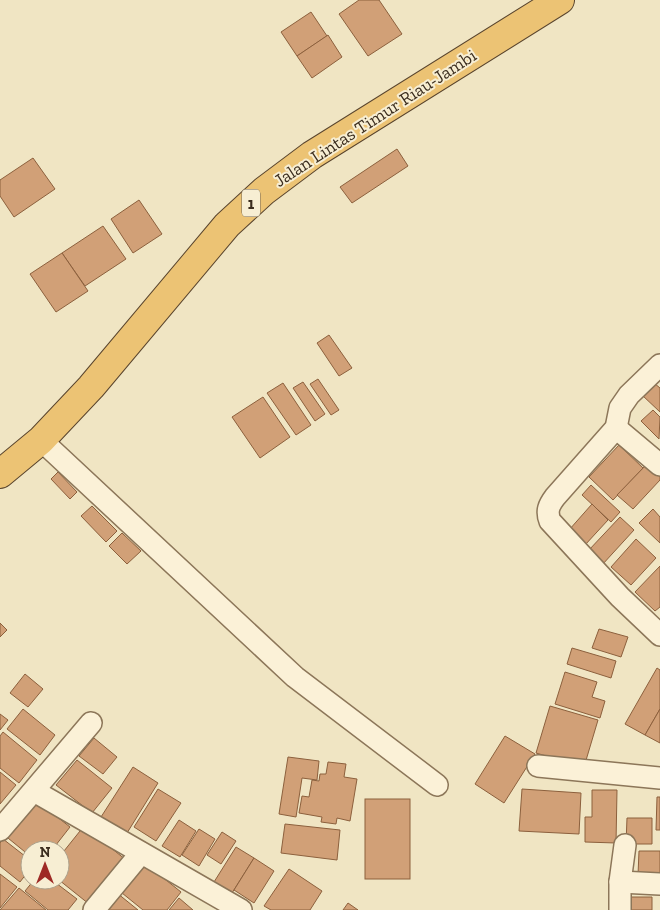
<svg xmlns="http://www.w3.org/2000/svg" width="660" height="910" viewBox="0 0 660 910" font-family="'Zilla Slab',serif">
  <rect width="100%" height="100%" fill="#f0e5c3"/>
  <!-- building -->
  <g fill="#d1a077" stroke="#8c603d">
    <path d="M359,0H379L402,34L368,56L339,14Z"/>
    <path d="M311,12L327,36L297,56L281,32Z"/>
    <path d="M328,35L342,57L312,78L297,56Z"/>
    <path d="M397,149L408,166L352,203L340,187Z"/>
    <path d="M33,158L55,189L14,217L0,196V180Z"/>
    <path d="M139,200L162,234L133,253L111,219Z"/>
    <path d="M103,226L126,259L85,286L62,253Z"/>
    <path d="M62,253L88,291L56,312L30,274Z"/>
    <path d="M329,335L352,368L339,376L317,343Z"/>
    <path d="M318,379L339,410L331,415L310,384Z"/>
    <path d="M303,382L325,414L315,421L293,388Z"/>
    <path d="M283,383L311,425L296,435L267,393Z"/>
    <path d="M654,383L660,388V412L642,395Z"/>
    <path d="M263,397L290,437L260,458L232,417Z"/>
    <path d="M653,410L660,417L659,439L641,421Z"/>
    <path d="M619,445L643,468L613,500L589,477Z"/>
    <path d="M647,464L660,476V480L633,509L617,495Z"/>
    <path d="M58,472L77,492L70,499L51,479Z"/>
    <path d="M591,485L620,512L611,522L582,495Z"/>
    <path d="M592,504L608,520L585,545L569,530Z"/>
    <path d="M92,506L117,531L106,542L81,516Z"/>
    <path d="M653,509L660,517V543L639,523Z"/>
    <path d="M620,517L634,530L602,565L588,551Z"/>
    <path d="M122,533L141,551L127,564L109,546Z"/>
    <path d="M636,539L656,558L631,585L611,567Z"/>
    <path d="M660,566V607L655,611L635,592Z"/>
    <path d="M0,623L7,630L0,637Z"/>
    <path d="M599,629L628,637L621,657L592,648Z"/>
    <path d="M572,648L616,661L611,678L567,664Z"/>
    <path d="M657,668L660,670V709L645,735L625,724Z"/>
    <path d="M565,672L597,682L592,697L605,701L600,718L555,704Z"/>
    <path d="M25,674L43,689L28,707L10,693Z"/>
    <path d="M550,706L598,720L584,767L536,753Z"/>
    <path d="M23,709L55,735L40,755L7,729Z"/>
    <path d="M660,709V743L645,735Z"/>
    <path d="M0,714L8,720L0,730Z"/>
    <path d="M3,732L37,760L19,783L0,768V736Z"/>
    <path d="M505,736L535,754L504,803L475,784Z"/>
    <path d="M94,738L117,757L103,774L79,756Z"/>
    <path d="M288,757L319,761L317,780L302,778L296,817L279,814Z"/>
    <path d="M77,760L112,788L92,813L56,785Z"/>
    <path d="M328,762L346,764L344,777L357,779L350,821L337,818L336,824L321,822L322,817L299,813L302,796L309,797L312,780L319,781L320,774H326Z"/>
    <path d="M133,767L158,783L127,833L101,817Z"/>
    <path d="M0,772L16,785L0,804Z"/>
    <path d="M158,789L181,803L156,841L134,827Z"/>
    <path d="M522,789L581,793L579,834L519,831Z"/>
    <path d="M592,790H617L616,843L585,842V817H592Z"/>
    <path d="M32,797L70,827L52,850H30V856L3,834Z"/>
    <path d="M657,797H660V830H656Z"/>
    <rect x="365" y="799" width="45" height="80"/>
    <path d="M627,818H652V844H626Z"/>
    <path d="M179,820L196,831L180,857L162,846Z"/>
    <path d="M285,824L340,830L337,860L281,853Z"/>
    <path d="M84,826L126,860L89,904L59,880L60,856Z"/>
    <path d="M199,829L215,839L199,866L182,855Z"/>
    <path d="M222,832L236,841L221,864L207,855Z"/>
    <path d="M3,839L30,860V869L20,882L0,866V843Z"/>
    <path d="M236,847L254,858L232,893L214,882Z"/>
    <path d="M639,851H660V875H638Z"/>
    <path d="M254,858L274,871L254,903L234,890Z"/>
    <path d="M146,864L181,892L167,910H143L122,893Z"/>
    <path d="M289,869L322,891L310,910H271L264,906Z"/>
    <path d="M0,874L17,887L0,908Z"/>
    <path d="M34,880H52L77,899L68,910H48L25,891Z"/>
    <path d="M19,888L46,910H0Z"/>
    <path d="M117,893L138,910H103Z"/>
    <path d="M630,897H652V910H631Z"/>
    <path d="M179,898L193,910H169Z"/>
    <path d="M348,903L358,910H343Z"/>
  </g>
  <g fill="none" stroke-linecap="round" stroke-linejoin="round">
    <!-- minor casing -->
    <g stroke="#8c7659" stroke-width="24">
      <g id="minor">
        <path d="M660,365L629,395L620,408L616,428L555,497C549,505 546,511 550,521L620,597L660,635"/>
        <path d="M616,428L660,465"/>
        <path d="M41,440L295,677L437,785"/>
        <path d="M538,766L660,778"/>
        <path d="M34,791L241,910"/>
        <path d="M0,830L91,723"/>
        <path d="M620,882L660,884"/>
        <path d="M94,910L141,853"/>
        <path d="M620,910V882L625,845"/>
      </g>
    </g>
    <!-- trunk casing -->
    <g stroke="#59442d" stroke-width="30">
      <path id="trunk" d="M0,474L41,440L91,387L227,225L264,191L312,155L560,0"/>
    </g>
    <!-- minor -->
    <use href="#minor" stroke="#fbf1d7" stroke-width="21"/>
    <!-- trunk -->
    <use href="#trunk" stroke="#ecc374" stroke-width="28"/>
  </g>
  <g text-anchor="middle" stroke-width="4" stroke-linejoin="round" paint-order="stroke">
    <!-- shield labels -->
    <rect fill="#f7eed3" stroke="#736754" stroke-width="1" x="242" y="189.5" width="18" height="27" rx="4"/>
    <g font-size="16" font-weight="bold" fill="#3b2d1e">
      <text x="251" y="209">1</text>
    </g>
    <!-- street labels -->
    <g font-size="18" fill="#3b2d1e" stroke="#f7eed3">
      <text transform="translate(375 118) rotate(-33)" y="6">Jalan Lintas Timur Riau-Jambi</text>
    </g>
  </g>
  <!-- north arrow -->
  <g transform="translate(45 865)"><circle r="24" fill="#f7eed3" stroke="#aca18b"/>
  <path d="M0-4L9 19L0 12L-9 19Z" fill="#9e2a25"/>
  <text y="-8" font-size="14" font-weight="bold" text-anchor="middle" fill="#3b2d1e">N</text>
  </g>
</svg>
